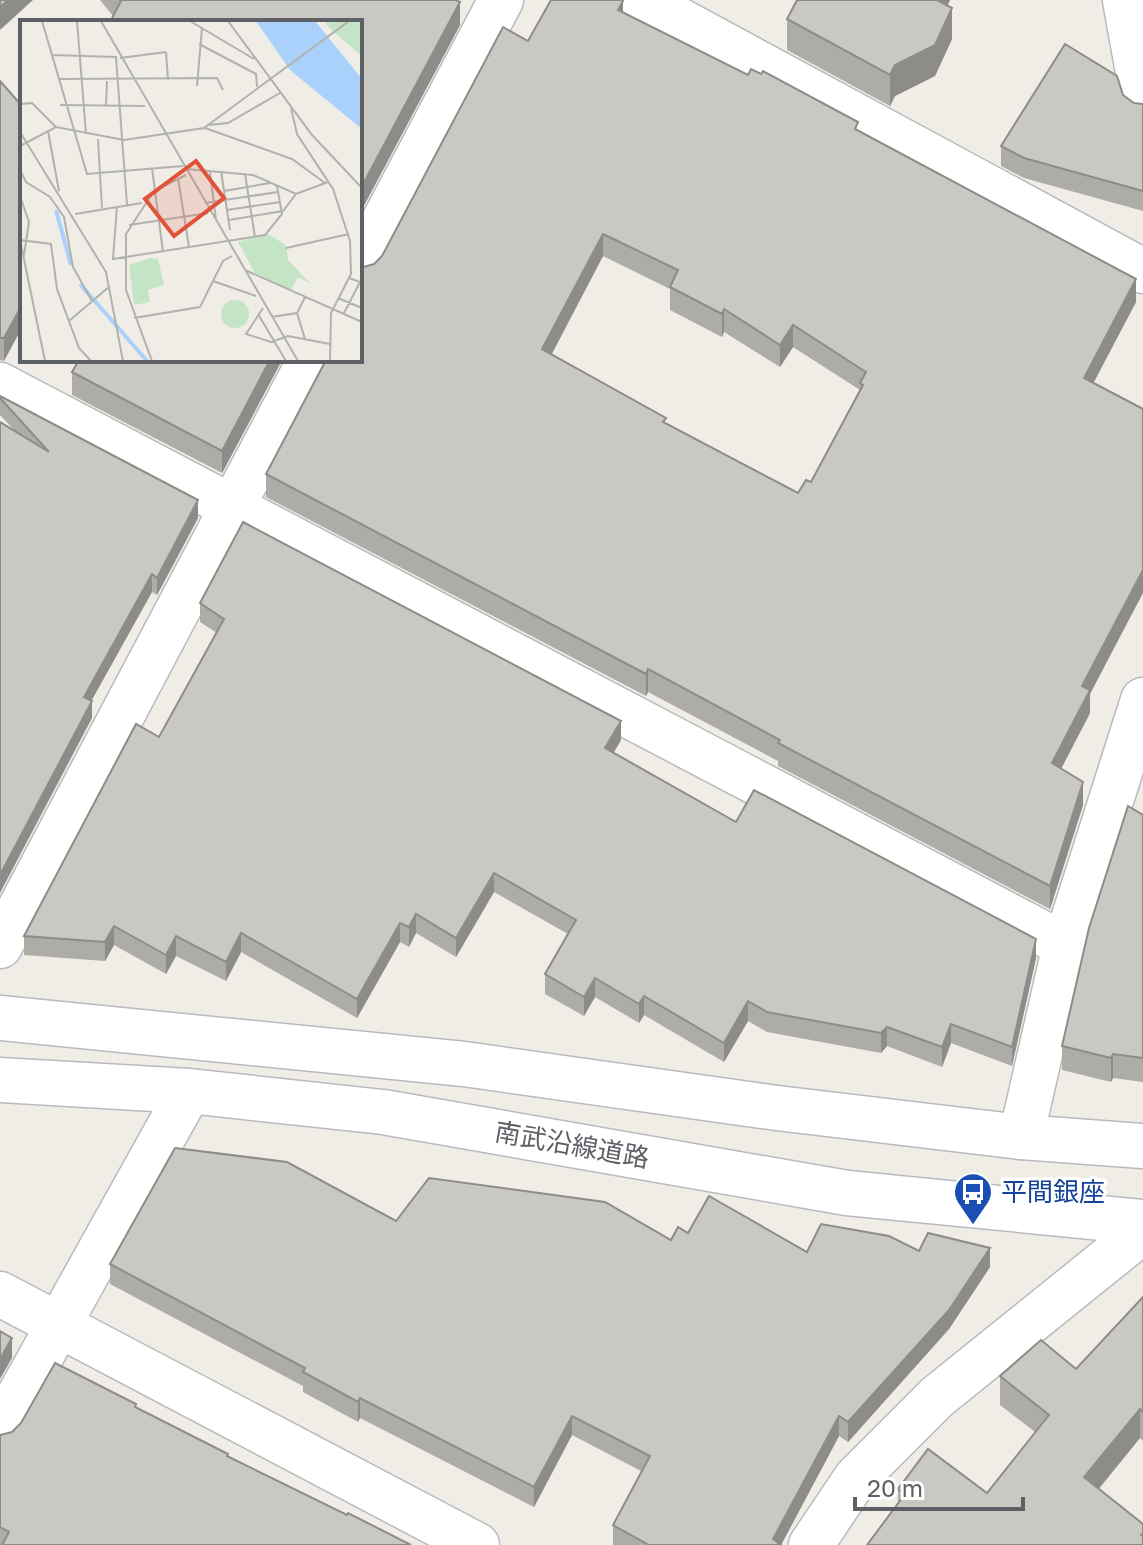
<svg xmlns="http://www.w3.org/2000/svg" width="1143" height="1545" viewBox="0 0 1143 1545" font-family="'Golos Text','Noto Sans JP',sans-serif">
  <rect width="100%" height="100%" fill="#efede5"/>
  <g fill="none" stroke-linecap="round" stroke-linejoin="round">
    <!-- minor casing -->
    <g stroke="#b8babf" stroke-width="47">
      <g id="minor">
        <path d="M642,0L1143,271"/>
        <path d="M1125,0L1143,100"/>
        <path d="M360,266L501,0"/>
        <path d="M0,385L1065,945"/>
        <path d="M0,946L310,360"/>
        <path d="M0,1018L464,1064L777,1108L1021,1137L1143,1146"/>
        <path d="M0,1080L189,1091L383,1112L847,1193L1143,1222"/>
        <path d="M1021,1137L1065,945L1143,700"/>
        <path d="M0,1294L477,1545"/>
        <path d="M0,1430L189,1091"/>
        <path d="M811,1545L856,1478L937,1397L1143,1231"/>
      </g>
    </g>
    <!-- minor -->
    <use href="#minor" stroke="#fff" stroke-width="44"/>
  </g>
  <!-- wall -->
  <g fill="#aeaca7" fill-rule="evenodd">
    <path d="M100,0H456L460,25L360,213V22L113,16Z"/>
    <path d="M948,5L952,39L935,76L895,96L890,106L787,50V19Z"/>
    <path d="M623,13L858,130L1136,302L1093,383L1090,713L1061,769L1083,805L1050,909L778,766V761L648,692L646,696L266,497V474L360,360L362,268L374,264L382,256L528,41ZM603,256L670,289V310L722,337L724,332L780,367L793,347L860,390L811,482L798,493L666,423L552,354Z"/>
    <path d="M0,81L22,106L4,361L0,360Z"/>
    <path d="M1123,95L1134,103L1143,104V211L1024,178L1001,166V146Z"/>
    <path d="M79,360H282L222,473L72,395V372Z"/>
    <path d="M0,396L198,518L157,595L152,592L91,701L92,718L15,431L0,415Z"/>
    <path d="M200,603L621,740L614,752L736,822L1036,958L1012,1066L951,1043L942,1067L887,1046L881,1053L767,1032L748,1021L724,1062L644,1015L639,1023L595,997L584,1016L545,994V974L568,934L494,892L456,957L416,933L409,947L400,942L357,1018L241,952L226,981L176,956L166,974L114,945L105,961L24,955V936L159,737L217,633L200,622Z"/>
    <path d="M1143,815V1082L1113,1078L1111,1082L1062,1070V1046Z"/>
    <path d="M396,1221L671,1240L688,1233L807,1252L919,1251L990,1267L949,1329L848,1442L839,1436L781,1545H613V1525L641,1471L572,1435L534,1507L360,1418L358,1422L303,1392V1386L110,1284V1264Z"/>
    <path d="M1143,1297V1441L1140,1438L1099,1489L898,1503V1489L987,1493L1035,1432L1000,1405V1376L1076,1369Z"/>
    <path d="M136,1408L228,1457L347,1515L411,1545H0V1435Z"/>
  </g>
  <!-- shaded-wall -->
  <g fill="#8d8c88">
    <path d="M8,0H33L0,30V7Z"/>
    <path d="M936,0H950L936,30Z"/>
    <path d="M623,1V23L618,10Z"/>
    <path d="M460,2V25L360,213V190Z"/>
    <path d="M952,8V39L935,76L895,96L890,106V75L895,65Z"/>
    <path d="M603,234V256L542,372V349Z"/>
    <path d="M1136,279V302L1084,401V378Z"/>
    <path d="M22,305V328L4,361V338Z"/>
    <path d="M724,309V332L722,337V314Z"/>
    <path d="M793,325V347L780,367V345Z"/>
    <path d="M270,360H282L222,473V451Z"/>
    <path d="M198,500V518L157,595V578Z"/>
    <path d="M1143,570V593L1090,694V713L1052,786V763L1082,686Z"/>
    <path d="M152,574V592L84,714V697Z"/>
    <path d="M648,669V692L646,696V674Z"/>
    <path d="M92,701V718L0,893V875Z"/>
    <path d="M621,721V740L605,767V748Z"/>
    <path d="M1083,782V805L1050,909V886Z"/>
    <path d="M494,873V892L456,957V938Z"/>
    <path d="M416,914V933L409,947V927Z"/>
    <path d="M400,923V942L357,1018V999Z"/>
    <path d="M114,926V945L105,961V942Z"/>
    <path d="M241,933V952L226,981V962Z"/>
    <path d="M176,936V956L166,974V955Z"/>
    <path d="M1036,939V958L1012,1066V1047Z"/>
    <path d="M595,978V997L584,1016V997Z"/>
    <path d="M644,996V1015L639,1023V1004Z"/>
    <path d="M748,1001V1021L724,1062V1043Z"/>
    <path d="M951,1024V1043L942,1067V1047Z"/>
    <path d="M887,1027V1046L881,1053V1033Z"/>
    <path d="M1113,1054V1078L1111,1082V1058Z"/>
    <path d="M990,1248V1267L949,1329L848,1442V1422Z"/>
    <path d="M12,1338V1358L0,1379V1359Z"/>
    <path d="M360,1398V1418L358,1422V1402Z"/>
    <path d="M1140,1409V1438L1084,1506V1477Z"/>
    <path d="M572,1416V1435L534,1507V1487Z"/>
    <path d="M839,1416V1436L781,1545L773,1539Z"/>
  </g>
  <!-- building -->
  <g fill="#cac8c2" stroke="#8d8c88" stroke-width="2" fill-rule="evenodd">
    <path d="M0,0H8L0,7Z"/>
    <path d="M120,0H456L460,2L360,190V22H110L121,1Z"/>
    <path d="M551,0H622L623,1L618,10L748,75L751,69L761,74L763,71L858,122L855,129L1136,279L1084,378L1143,409V570L1082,686L1090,690L1052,763L1083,782L1050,886L778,743L780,740L648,669L646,674L266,474L326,360H360V268L374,264L382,256L503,27L528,41ZM603,234L678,270L670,287L722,314L724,309L780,345L793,325L866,372L860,383L863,385L811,482L806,480L798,493L663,422L666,418L542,349Z"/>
    <path d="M797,0H937L952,8L935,45L895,65L890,75L787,19Z"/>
    <path d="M1065,44L1117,76L1123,95L1134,103L1143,104V191L1024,158L1001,146Z"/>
    <path d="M0,81L22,106V305L4,338H0Z"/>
    <path d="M79,360H270L222,451L72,372Z"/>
    <path d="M0,396L198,500L157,578L152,574L84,697L92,701L0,875V422L49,452L0,398Z"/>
    <path d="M243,522L621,721L605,748L736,822L754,790L1036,939L1012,1047L951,1024L942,1047L887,1027L881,1033L767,1012L748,1001L724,1043L644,996L639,1004L595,978L584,997L545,974L576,920L494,873L456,938L416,914L409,927L400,923L357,999L241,933L226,962L176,936L166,955L114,926L105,942L24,936L136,724L159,737L224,619L200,603Z"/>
    <path d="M1128,806L1143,815V1058L1113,1054L1111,1058L1062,1046L1089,928Z"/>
    <path d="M175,1148L287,1162L396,1221L429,1178L605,1202L671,1240L678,1227L688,1233L709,1196L807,1252L821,1224L889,1236L919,1251L928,1233L990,1248L949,1310L848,1422L839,1416L773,1539L781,1545H649L613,1525L650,1456L572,1416L534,1487L360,1398L358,1402L303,1372L305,1368L110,1264Z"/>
    <path d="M1143,1297V1412L1140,1409L1084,1477L1143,1524V1533L1141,1535L1143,1536V1545H867L905,1494L898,1489L928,1449L987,1493L1049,1415L1000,1376L1041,1340L1076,1369Z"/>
    <path d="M0,1331L12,1338L0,1359Z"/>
    <path d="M55,1363L136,1404L135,1407L228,1454L227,1456L347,1515L348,1513L411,1545H2L9,1532L0,1527V1435L12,1432L21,1423Z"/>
  </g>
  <!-- icons -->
  <defs>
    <g id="bus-pin" transform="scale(2)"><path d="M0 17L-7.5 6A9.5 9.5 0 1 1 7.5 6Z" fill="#1a4fb4" stroke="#fff"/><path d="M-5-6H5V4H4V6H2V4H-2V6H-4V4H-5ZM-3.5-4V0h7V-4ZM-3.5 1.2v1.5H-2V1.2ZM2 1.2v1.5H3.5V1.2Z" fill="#fff"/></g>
  </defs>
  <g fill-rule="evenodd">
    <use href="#bus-pin" x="973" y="1192"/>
  </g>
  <g text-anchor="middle" stroke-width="7" stroke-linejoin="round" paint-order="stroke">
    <!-- street labels -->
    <g font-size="26" fill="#5d6065" stroke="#fff">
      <text transform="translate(572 1145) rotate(10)" y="9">南武沿線道路</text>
    </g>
    <!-- transit labels -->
    <g font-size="26" fill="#164399" stroke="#fff" text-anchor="start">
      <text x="1001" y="1201">平間銀座</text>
    </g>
  </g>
  <!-- overview -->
  <g transform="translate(20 20)">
    <rect width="342" height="342" fill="#efede5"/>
    <path d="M304,1H342V36L310,9ZM248,214L266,225L268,240L291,264L278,257L271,270L235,253L218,222ZM130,238L138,239L144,265L128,270L130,282L114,285L109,245ZM201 294a14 14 0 1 1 28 0a14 14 0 1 1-28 0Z" fill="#c3e5c6"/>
    <path d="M236,1H295L342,59V109L270,50Z" fill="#a9d1fb"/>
    <path fill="none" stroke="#a9d1fb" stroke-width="4" d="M36,190L51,245M60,264L127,341"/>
    <path fill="none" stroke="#b1b1ae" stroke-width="2" d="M22,1L67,154M57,1L66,114M81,1L278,341M170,1L234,39M208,1L292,115L342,168M179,24L236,54L237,67M146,32L148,60M32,35L97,37M96,37L107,185M100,38L146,32M39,59L197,58L203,70M177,66L182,8M0,84L12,83L36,107M40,85L125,86M86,86L87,61M271,88L277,114L313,169L330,221L331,254L311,293L310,341M189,105L208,103L260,73M185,108L272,139L305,163M28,111L39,171M0,112L86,252L103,341M78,119L82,188M0,126L36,107L104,120L184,108L329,1M132,148L143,232M166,149L233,155L276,174L308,162M0,150L6,162L30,177L44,197L53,247L72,281M201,151L210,210M190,152L196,200M66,154L163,146M225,154L235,217M158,158L169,227M204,171L250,163M0,176L9,202L4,235M185,183L258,172M97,186L93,239L245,215L262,194L257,166M207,190L260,182M55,194L122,183M209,200L263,191L276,174M109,205L188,193M0,220L31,224L37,269L59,328L71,341M0,220L25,341M266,228L329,214M225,250L342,302M193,261L236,276M318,278L342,288M243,288L226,314L251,322L268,316L310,324M277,293L285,319M324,293L340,262L329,258M238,294L266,341M252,297L277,293L285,277M114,298L180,287L203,241L212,236M49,301L90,266M132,341L106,270V214L134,171L166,155"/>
    <path fill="#e15239" fill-opacity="0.15" stroke="#e15239" stroke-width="4" d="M176,141L204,178L154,216L125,179Z"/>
    <rect width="342" height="342" fill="none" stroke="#5d6065" stroke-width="4"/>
  </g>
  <!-- scale -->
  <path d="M855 1497v12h168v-12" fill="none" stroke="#5d6065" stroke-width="4"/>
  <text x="867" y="1497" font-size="24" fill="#5d6065" stroke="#ffffff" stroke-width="6" paint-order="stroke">20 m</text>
</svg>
